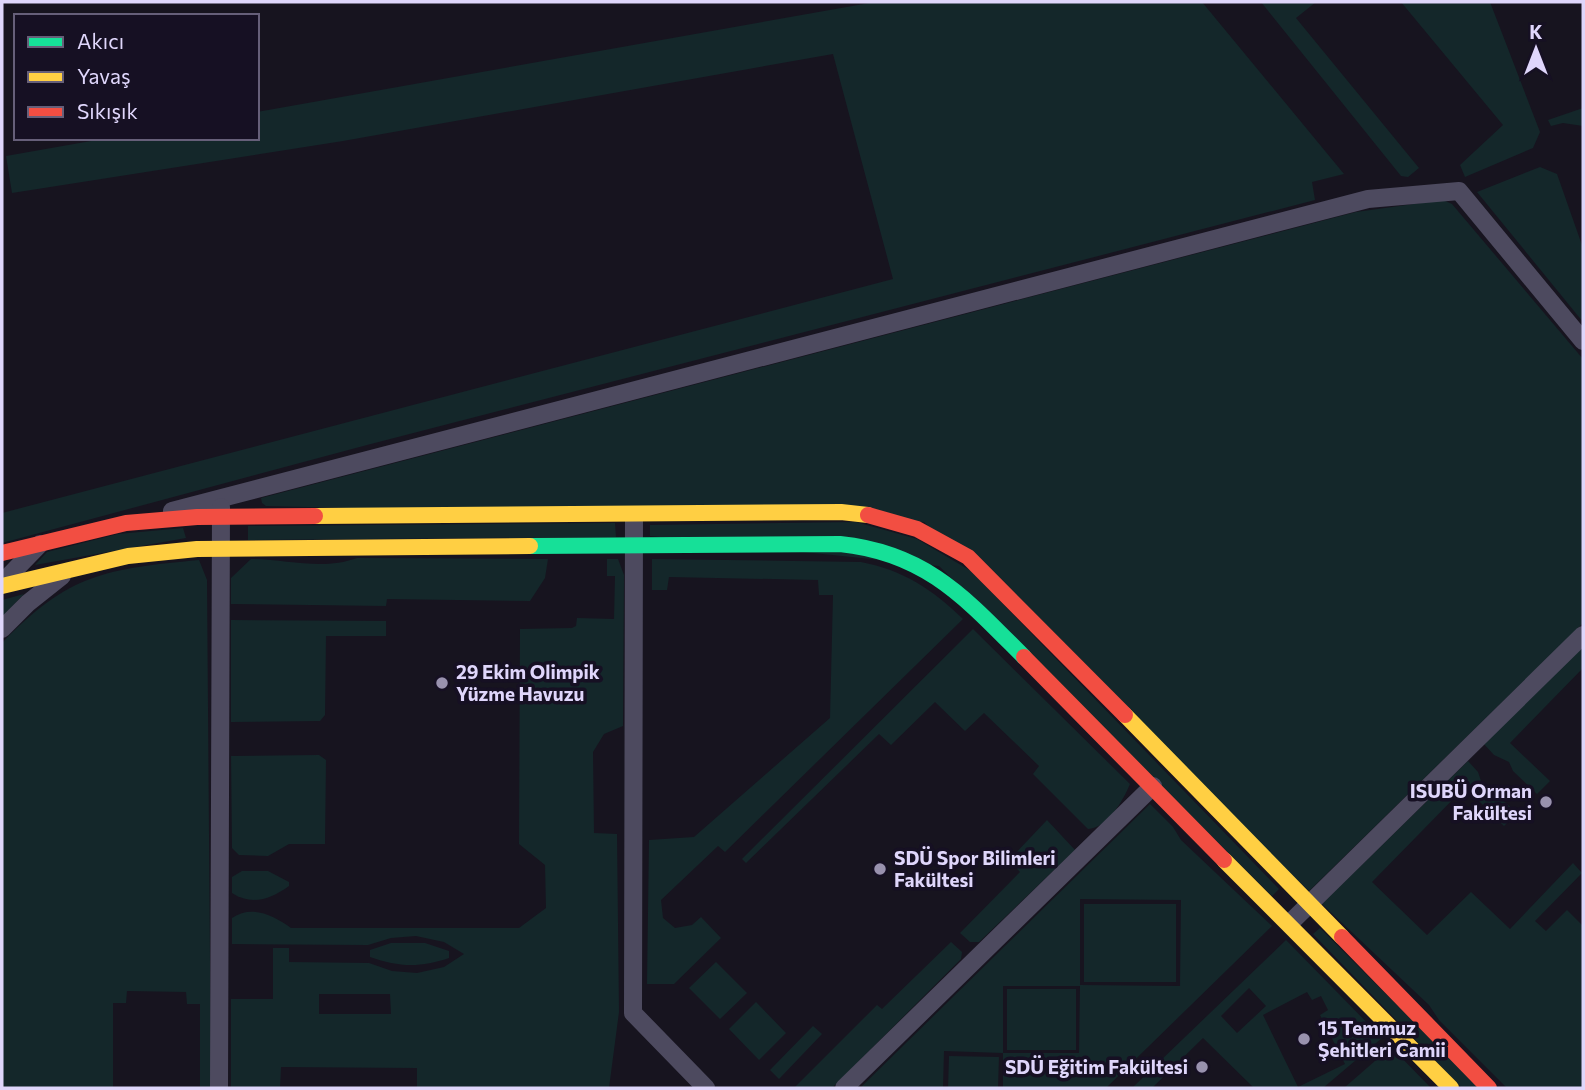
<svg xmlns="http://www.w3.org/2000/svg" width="1585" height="1090" viewBox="0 0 1585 1090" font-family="Commissioner,sans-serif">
  <rect width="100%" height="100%" fill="#17141f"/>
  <!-- green -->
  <g fill="#14272a" fill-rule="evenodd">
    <path d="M875,2H1202L1344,174L1312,182L1315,200L367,445L2,543V513L893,279L833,54L343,141L12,193L6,156L108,138H257V112Z"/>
    <path d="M1261,2H1316L1296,18L1419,168L1408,177L1401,176Z"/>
    <path d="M1401,2H1490L1540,132L1533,148L1465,177L1460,165L1503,125Z"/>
    <path d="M1583,108V126L1563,123L1551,126L1548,120Z"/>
    <path d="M1540,167L1557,174L1583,248V322L1477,192Z"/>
    <path d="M1443,200L1452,204L1583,359V623L1309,891L924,522L266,506L262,503L261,498L1356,212Z"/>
    <path d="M856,522L917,539L971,571L1279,889L1272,896L939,566L650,536V525Z"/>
    <path d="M615,523L616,537L248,540V526Z"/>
    <path d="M183,528L186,538L35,565L47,552L118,534Z"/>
    <path d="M357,558L548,559L545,578L530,601L387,599L386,606L231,604V578L251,559C286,559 322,571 357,558Z"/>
    <path d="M607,559H618L624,575L623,726L604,734L593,752L594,833L617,834L619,1012L609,1088H417V1068L281,1067L280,1088H231V999H273V948H289V962L369,963L392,971L417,973L444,967L464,954L444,942L416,936L391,938L368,945L232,944V918C252,904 274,916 291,928H519L546,908L545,865L519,844L520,629L572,628L576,626L577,618L614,619L615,576H607ZM319,994H390L391,1014H319Z"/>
    <path d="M652,559L861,562C903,570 932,589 963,619L725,852L718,846L661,900L663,918L675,928L692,925L701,917L721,938L674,984H647L649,840L694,837L830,718L833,595H819L818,580L669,577L667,590H652Z"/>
    <path d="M199,560L207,580L211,1088H200V1004H187L186,992L127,991L126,1003H113V1088H2V643C70,573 106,569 199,560Z"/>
    <path d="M24,594L2,617V600Z"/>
    <path d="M231,620L386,621V636H326L325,715L320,721L231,722Z"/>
    <path d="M973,629L1130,784C1123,801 1107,828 1088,829L1033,774L1039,766L984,713L965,731L935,702L891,745L879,734L746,863L742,859Z"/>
    <path d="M1583,644V668L1510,743L1550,781L1537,794L1513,771L1509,762L1494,755L1483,743Z"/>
    <path d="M319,755L326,760L325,844H289L268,856L239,855L232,848L231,756Z"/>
    <path d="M1468,761L1478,772L1483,787L1494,792L1517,813L1504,826L1465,787L1372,882L1427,935L1471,892L1510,929L1573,863L1582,873L1535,921L1546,931L1567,910L1583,926V1088H1507L1439,1020L1429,1005L1322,904Z"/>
    <path d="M1150,804L1173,827L1181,840L1272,926L1106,1088H1003V1053L944,1051L943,1088H860ZM1080,899L1181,900L1180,986L1080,985ZM1003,986H1080L1079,1053H1003Z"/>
    <path d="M1047,820L1075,850L979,942H970L960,933L1020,872L1009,860Z"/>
    <path d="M242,871H268L289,882V886C271,899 252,906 232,893V877Z"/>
    <rect x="1084" y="904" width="92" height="78"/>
    <path d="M1320,928L1480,1088H1462L1313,934Z"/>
    <path d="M1286,940L1382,1038L1323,1088H1254L1203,1038L1152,1088H1132ZM1249,988L1266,1006L1237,1033L1221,1016ZM1307,992L1312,1000L1321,996L1328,1010L1320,1015L1345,1064L1298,1087L1263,1015Z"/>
    <path d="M951,942L962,952L961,959L832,1088H794L877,1005L882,1009Z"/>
    <path d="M391,943H425L449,951V958C420,968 398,967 370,957V950Z"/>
    <path d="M716,962L747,993L720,1019L689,988Z"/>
    <rect x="1007" y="989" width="69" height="61"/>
    <path d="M756,1002L786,1033L759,1060L729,1029Z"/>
    <path d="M813,1026L822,1034L779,1079L770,1070Z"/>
    <path d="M1391,1047L1431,1088H1344Z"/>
    <path d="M949,1056L999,1057L998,1088H948Z"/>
  </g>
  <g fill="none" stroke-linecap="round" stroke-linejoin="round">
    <!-- street -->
    <g stroke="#4d4a5f" stroke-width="18">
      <path d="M172,511L1368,199L1459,191L1583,341"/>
      <path d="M634,515L633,1013L706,1088"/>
      <path d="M2,583L40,544"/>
      <path d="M2,629L28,603L62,576"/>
      <path d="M1290,923L1583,635"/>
      <path d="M219,1088L221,507"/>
      <path d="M844,1088L1153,786"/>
    </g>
    <!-- fast -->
    <path stroke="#16e098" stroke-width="16" d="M530,546L840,544C927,553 966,599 1024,657"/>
    <!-- slow -->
    <g stroke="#ffcf43" stroke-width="16">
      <path d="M315,516L841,512L868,515"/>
      <path d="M2,586L128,556L197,549L530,546"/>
      <path d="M1125,715L1342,937"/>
      <path d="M1224,860L1451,1088"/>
    </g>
    <!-- jam -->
    <g stroke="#f24e42" stroke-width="16">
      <path d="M868,515L917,529L968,557L1125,715"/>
      <path d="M2,553L126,523L197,517L315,516"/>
      <path d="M1024,657L1224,860"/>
      <path d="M1342,937L1489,1088"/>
    </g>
  </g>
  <!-- markers -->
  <g fill="#9992ae" stroke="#161023" stroke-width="2.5">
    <circle cx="442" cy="683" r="7"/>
    <circle cx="1546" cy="802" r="7"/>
    <circle cx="880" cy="869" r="7"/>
    <circle cx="1304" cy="1039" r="7"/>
    <circle cx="1202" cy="1067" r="7"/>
  </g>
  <g text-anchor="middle" stroke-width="7" stroke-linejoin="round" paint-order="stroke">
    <!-- poi labels -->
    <g font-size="19" font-weight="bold" fill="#dfd6fb" stroke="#161023" text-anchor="start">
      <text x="456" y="679">29 Ekim Olimpik<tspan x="456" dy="22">Yüzme Havuzu</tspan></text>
      <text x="1532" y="798" text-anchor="end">ISUBÜ Orman<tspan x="1532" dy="22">Fakültesi</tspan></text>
      <text x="894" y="865">SDÜ Spor Bilimleri<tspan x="894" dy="22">Fakültesi</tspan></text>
      <text x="1318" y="1035">15 Temmuz<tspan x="1318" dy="22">Şehitleri Camii</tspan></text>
      <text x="1188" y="1074" text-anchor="end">SDÜ Eğitim Fakültesi</text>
    </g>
  </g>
  <!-- border -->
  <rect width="1585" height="1090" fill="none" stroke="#dfd6fb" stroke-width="7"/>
  <!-- legend -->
  <rect x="14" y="14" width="245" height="126" fill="#161023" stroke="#665f79" stroke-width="2"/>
  <rect x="28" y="37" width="35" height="10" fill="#16e098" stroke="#665f79" stroke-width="2"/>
  <text x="77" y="49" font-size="21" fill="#dfd6fb">Akıcı</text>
  <rect x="28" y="72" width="35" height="10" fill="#ffcf43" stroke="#665f79" stroke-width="2"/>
  <text x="77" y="84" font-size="21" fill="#dfd6fb">Yavaş</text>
  <rect x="28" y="107" width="35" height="10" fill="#f24e42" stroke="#665f79" stroke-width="2"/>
  <text x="77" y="119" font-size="21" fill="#dfd6fb">Sıkışık</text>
  <!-- north arrow -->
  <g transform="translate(1536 49)" stroke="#161023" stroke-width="5" paint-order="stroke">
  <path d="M0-5L12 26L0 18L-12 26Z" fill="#dfd6fb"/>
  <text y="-10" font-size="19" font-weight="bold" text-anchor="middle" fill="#dfd6fb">K</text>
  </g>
</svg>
